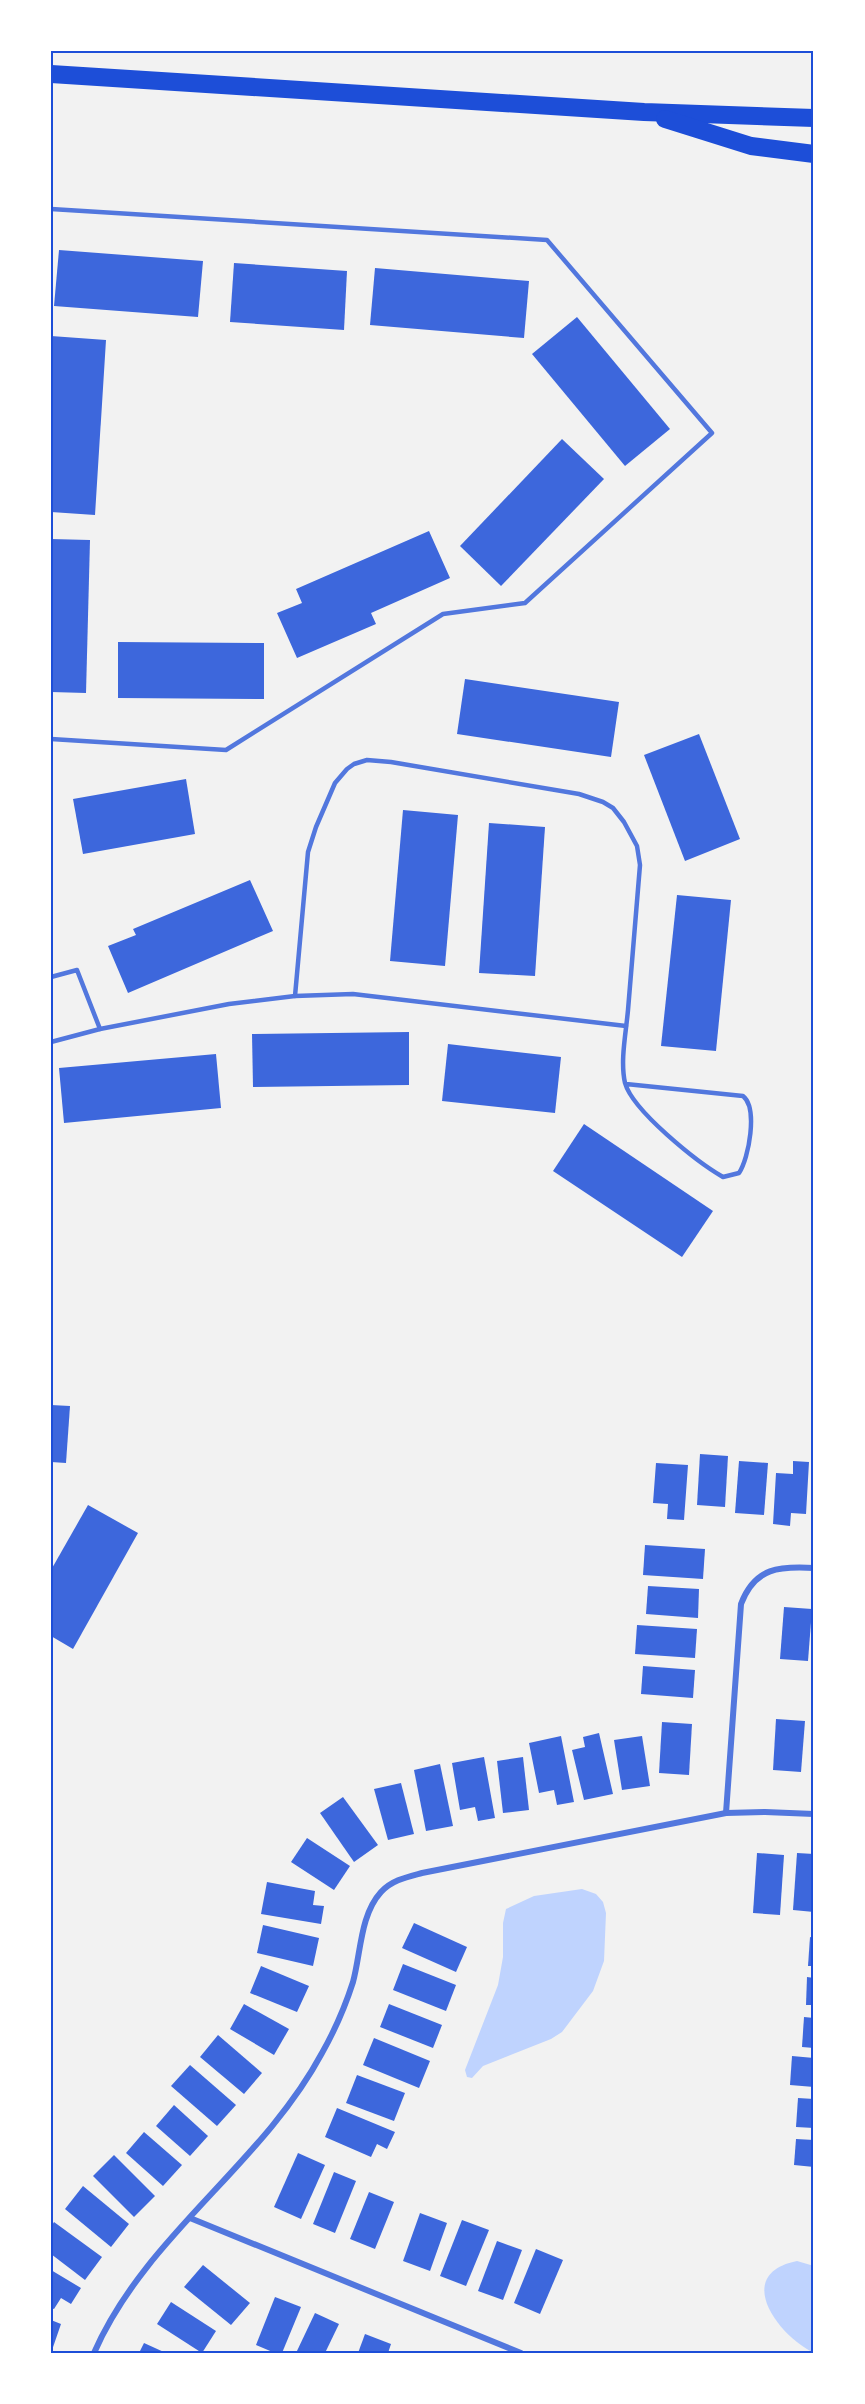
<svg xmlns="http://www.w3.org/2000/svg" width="865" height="2404" viewBox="0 0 865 2404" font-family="Signika,sans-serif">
  <rect width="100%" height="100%" fill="#f2f2f2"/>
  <!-- water -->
  <g fill="#bfd3fe">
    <path d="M582,1889L596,1894L603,1902L606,1913L604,1961L593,1991L562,2032L551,2039L483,2066L472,2078L467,2077L465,2070L498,1985L503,1957V1923L506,1909L534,1896Z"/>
    <path d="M797,2261L814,2266V2353C778,2336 732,2274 797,2261Z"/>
  </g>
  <!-- building -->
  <g fill="#3d67dc">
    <path d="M59,250L203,261L198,317L54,306Z"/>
    <path d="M234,263L347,271L344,330L230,322Z"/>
    <path d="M375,268L529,281L524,338L370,325Z"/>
    <path d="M577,317L670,429L625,466L532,354Z"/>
    <path d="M51,336L106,340L95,515L51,512Z"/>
    <path d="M562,439L604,479L501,586L460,546Z"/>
    <path d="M429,531L450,578L371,613L376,624L297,658L277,613L302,603L296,589Z"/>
    <path d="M51,539L90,540L86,693L51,692Z"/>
    <path d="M118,642L264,643V699L118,698Z"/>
    <path d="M465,679L619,702L611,757L457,734Z"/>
    <path d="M699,734L740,839L685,861L644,755Z"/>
    <path d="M186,779L195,834L83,854L73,799Z"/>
    <path d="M403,810L458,815L445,966L390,961Z"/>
    <path d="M489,823L545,827L535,976L479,973Z"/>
    <path d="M250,880L273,931L128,993L108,946L136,935L133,929Z"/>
    <path d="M677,895L731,900L716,1051L661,1046Z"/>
    <path d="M409,1032V1085L253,1087L252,1034Z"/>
    <path d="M448,1044L561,1057L555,1113L442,1101Z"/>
    <path d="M216,1054L221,1108L64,1123L59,1068Z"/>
    <path d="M584,1124L713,1211L682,1257L553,1171Z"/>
    <path d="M51,1405L70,1406L66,1463L51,1462Z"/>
    <path d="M700,1454L728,1456L725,1507L697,1505Z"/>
    <path d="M739,1461L768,1463L764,1515L735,1513Z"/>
    <path d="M793,1461L809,1462L806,1514L791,1513L790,1526L773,1524L776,1473L793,1474Z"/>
    <path d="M656,1463L688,1465L684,1520L667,1519L668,1504L653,1503Z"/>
    <path d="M88,1505L138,1533L73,1649L51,1636V1570Z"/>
    <path d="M645,1545L705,1549L703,1579L643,1575Z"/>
    <path d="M648,1586L699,1589L698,1618L646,1614Z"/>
    <path d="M784,1607L812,1609L808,1661L780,1659Z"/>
    <path d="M637,1625L697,1629L695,1658L635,1654Z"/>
    <path d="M643,1666L695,1670L693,1698L641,1694Z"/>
    <path d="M776,1719L805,1721L801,1772L773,1770Z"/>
    <path d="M662,1722L692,1724L689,1775L659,1773Z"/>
    <path d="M599,1733L613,1794L584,1800L572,1750L585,1747L583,1737Z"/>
    <path d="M561,1736L574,1802L557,1805L554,1790L539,1793L529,1743Z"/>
    <path d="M642,1736L650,1786L622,1790L614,1740Z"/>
    <path d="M484,1757L495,1818L478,1821L475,1807L460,1810L452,1763Z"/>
    <path d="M523,1757L529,1810L503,1813L497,1761Z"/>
    <path d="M440,1764L453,1826L426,1831L414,1770Z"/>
    <path d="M401,1783L414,1834L388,1840L374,1789Z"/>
    <path d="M343,1797L378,1845L354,1862L320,1813Z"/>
    <path d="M307,1838L350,1866L334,1890L291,1862Z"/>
    <path d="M757,1853L784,1855L780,1915L753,1913Z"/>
    <path d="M797,1853L814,1854V1912L793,1910Z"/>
    <path d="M267,1882L315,1891L313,1905L324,1906L321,1924L261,1914Z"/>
    <path d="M414,1923L467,1947L456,1972L402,1948Z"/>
    <path d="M263,1925L319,1938L313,1966L257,1953Z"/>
    <path d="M810,1937L814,1938V1966H808Z"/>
    <path d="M403,1964L456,1985L446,2011L393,1990Z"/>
    <path d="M261,1966L309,1986L297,2012L250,1993Z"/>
    <path d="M807,1977L814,1978V2005H806Z"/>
    <path d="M244,2004L289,2029L274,2055L230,2029Z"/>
    <path d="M389,2004L442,2025L433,2048L380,2027Z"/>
    <path d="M804,2017L814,2018V2048L802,2047Z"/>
    <path d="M218,2035L262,2073L244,2094L200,2057Z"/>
    <path d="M374,2038L430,2061L419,2088L363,2065Z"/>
    <path d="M792,2056L814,2058V2087L790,2085Z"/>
    <path d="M190,2065L236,2105L217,2126L171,2086Z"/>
    <path d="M357,2075L405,2093L394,2121L346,2103Z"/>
    <path d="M798,2098L814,2099V2128L796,2127Z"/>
    <path d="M174,2105L208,2136L190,2156L156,2126Z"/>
    <path d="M337,2108L395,2132L387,2149L377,2144L371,2157L325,2137Z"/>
    <path d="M144,2132L182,2165L163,2186L126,2153Z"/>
    <path d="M796,2139L814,2140V2167L794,2165Z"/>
    <path d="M298,2153L325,2165L301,2219L274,2207Z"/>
    <path d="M114,2155L155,2196L134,2217L93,2176Z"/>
    <path d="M334,2172L356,2181L335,2233L313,2224Z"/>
    <path d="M83,2186L129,2224L111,2247L65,2209Z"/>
    <path d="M369,2192L394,2202L375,2249L350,2239Z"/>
    <path d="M420,2213L447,2223L430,2271L403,2261Z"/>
    <path d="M462,2220L489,2230L466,2286L440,2276Z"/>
    <path d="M54,2222L102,2257L85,2280L51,2254V2227Z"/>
    <path d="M497,2241L522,2250L503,2300L478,2291Z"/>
    <path d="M536,2249L563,2260L540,2314L514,2303Z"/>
    <path d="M203,2265L250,2303L231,2325L184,2287Z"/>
    <path d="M51,2270L81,2288L71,2304L61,2298L54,2309L51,2308Z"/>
    <path d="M275,2297L301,2307L282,2353H275L256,2345Z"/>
    <path d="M171,2302L216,2331L202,2353L157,2324Z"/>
    <path d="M315,2313L339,2324L325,2353H296Z"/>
    <path d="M51,2320L61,2324L51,2353Z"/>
    <path d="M365,2334L391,2344L388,2353H358Z"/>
    <path d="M144,2343L166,2353H139Z"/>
  </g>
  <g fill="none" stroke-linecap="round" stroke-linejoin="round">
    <!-- service -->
    <g stroke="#5277de" stroke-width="4.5">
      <path d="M51,209L547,240L712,433L525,603L443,614L226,750L51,739"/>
      <path d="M51,977L77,970L100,1029"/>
      <path d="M295,996L308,852L316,827L335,783L347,769L354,764L367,760L391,762L579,794L603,802L613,808L624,822L637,846L640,865C636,913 632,962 628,1010C626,1033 620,1061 625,1083C633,1111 697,1162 723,1177L739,1173C749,1158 758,1108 743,1096L626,1084"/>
      <path d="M51,1042L100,1029L229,1004L295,996L353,994L626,1026"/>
    </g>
    <!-- minor -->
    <g stroke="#5277de" stroke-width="6">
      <path d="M726,1813L741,1604C755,1567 780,1566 814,1568"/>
      <path d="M190,2218L521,2353"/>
      <path d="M94,2353C145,2236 262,2165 322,2053C335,2030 345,2007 353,1982C361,1953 360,1915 381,1892C392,1880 407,1877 422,1873L726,1813L765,1812L814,1814"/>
    </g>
    <!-- motorway -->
    <g stroke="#1d4ed8" stroke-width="18">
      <path d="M51,74L644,112L814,118"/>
      <path d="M665,119L751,146L814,154"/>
    </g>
  </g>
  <!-- border -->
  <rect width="865" height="2404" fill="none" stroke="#ffffff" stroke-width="105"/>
  <rect x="52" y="52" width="760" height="2300" fill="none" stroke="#1d4ed8" stroke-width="2"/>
</svg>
